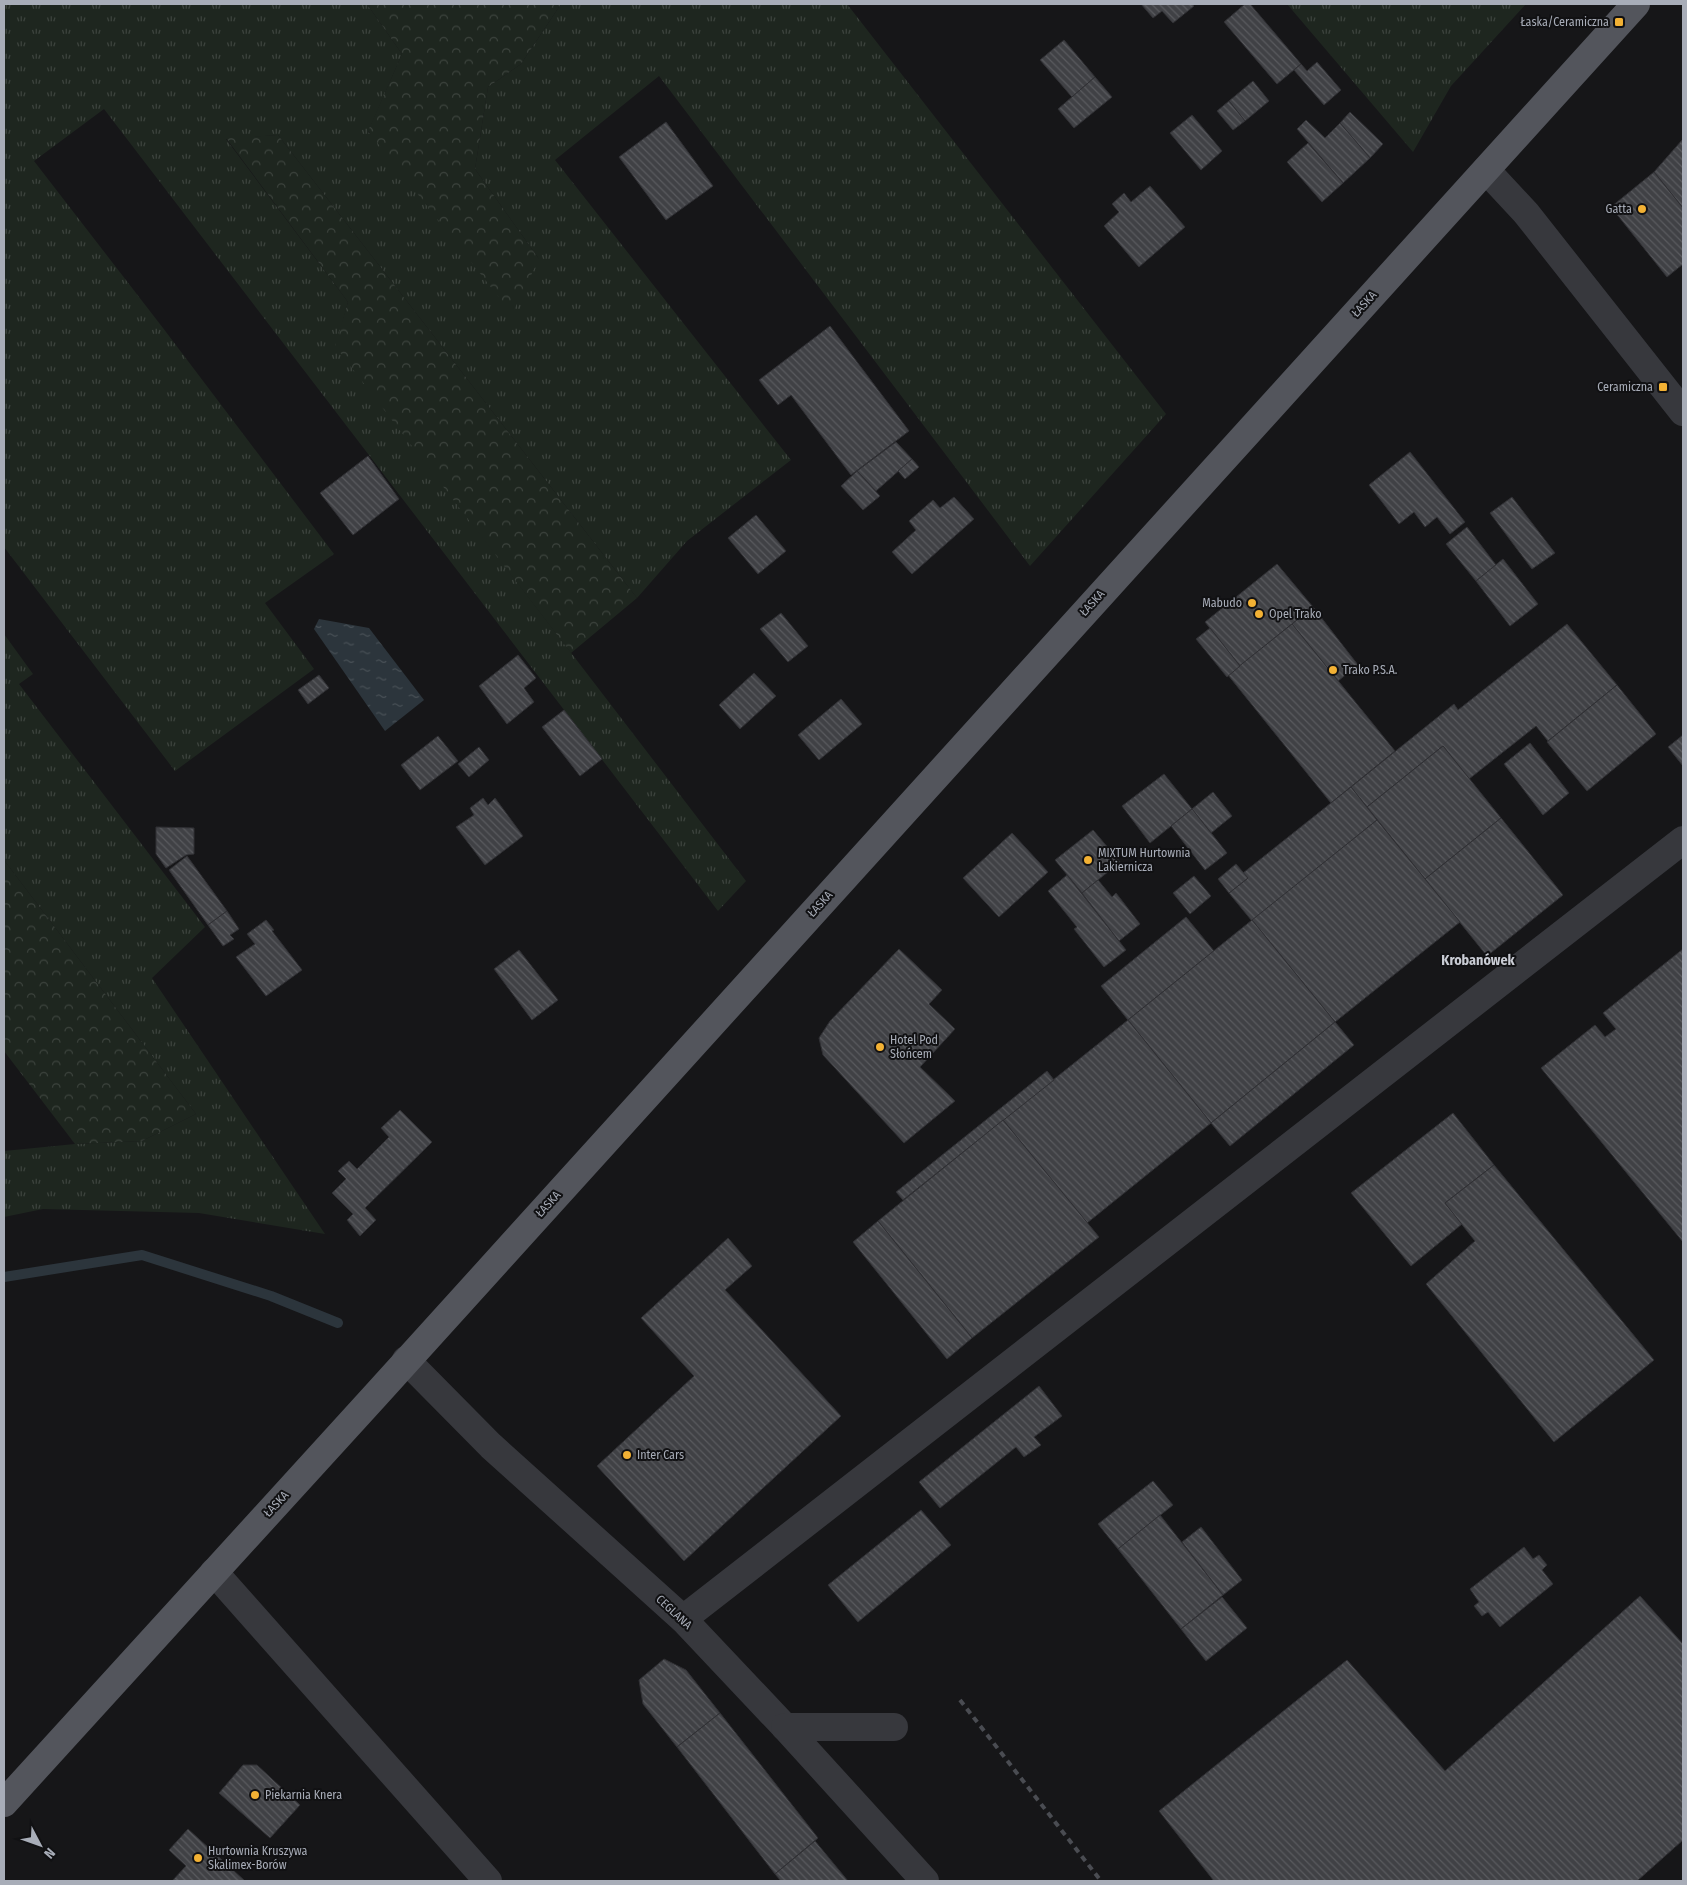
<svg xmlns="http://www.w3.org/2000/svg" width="1687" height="1885" viewBox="0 0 1687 1885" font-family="'Fira Sans Condensed',sans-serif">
  <defs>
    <pattern id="grass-tufts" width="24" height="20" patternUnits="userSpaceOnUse" patternTransform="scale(1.25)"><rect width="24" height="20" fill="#1e261f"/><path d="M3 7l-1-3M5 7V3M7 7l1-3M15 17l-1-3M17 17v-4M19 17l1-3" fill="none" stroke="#3c433d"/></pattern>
    <pattern id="forest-crowns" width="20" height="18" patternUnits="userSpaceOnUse" patternTransform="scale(1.25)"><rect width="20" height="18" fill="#1e261f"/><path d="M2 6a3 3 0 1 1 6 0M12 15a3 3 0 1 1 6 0" fill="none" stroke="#3c433d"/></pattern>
    <pattern id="water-ripples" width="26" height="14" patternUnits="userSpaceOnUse" patternTransform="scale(1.25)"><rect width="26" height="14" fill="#2c353c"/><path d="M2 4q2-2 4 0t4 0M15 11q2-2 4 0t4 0" fill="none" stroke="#485056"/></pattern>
    <pattern id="building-back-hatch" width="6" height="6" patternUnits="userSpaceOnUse" patternTransform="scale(1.25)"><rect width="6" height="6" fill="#404145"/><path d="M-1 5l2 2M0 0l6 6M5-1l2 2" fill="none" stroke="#595a5e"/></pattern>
  </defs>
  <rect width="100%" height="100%" fill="#161618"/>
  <!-- grass -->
  <g fill="url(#grass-tufts)">
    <path d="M4,4H367L402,54L368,132L539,259L475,169L488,87L521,64L561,4H847L1166,414L1030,566L659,76L555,160L791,460L687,541L637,598L278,135L226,139L348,302L336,346L746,881L718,911L104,109L34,161L163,328L334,554L265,603L314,669L175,771L4,547Z"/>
    <path d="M1287,4H1526L1451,86L1413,152Z"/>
    <path d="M4,634L33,674L19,684L205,927L152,978L325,1234L199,1213L43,1209L4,1217V1151L75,1144L142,1141L196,1114L4,860Z"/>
  </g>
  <!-- forest -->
  <g fill="url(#forest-crowns)">
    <path d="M367,4H561L521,64L488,87L475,169L539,259L512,314L368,131L402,54Z"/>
    <path d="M278,135L637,598L571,653L335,346L348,302L226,138Z"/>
    <path d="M4,860L196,1114L142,1141L75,1144L4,1051Z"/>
  </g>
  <!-- water -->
  <path fill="url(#water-ripples)" d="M319,619L369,628L424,700L385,731L314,629Z"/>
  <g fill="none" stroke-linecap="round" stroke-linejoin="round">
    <!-- stream -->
    <path stroke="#2c353c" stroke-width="10" d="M4,1277L142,1255L271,1296L338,1323"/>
  </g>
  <!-- building -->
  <g fill="url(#building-back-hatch)" stroke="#303034">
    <path d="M1141,4H1192L1194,6L1173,23L1162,11L1153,18Z"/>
    <path d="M1245,4H1250L1301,64L1277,84L1224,22Z"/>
    <path d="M1064,40L1095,77L1072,97L1040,60Z"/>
    <path d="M1317,62L1341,90L1324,105L1294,70L1301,64L1307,71Z"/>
    <path d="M1095,77L1112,97L1074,128L1058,109Z"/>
    <path d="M1253,81L1269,101L1245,121L1229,101Z"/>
    <path d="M1229,101L1245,121L1233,130L1217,111Z"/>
    <path d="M1350,112L1383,144L1370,158L1340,123Z"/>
    <path d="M1192,115L1222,151L1201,170L1170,133Z"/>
    <path d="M1306,120L1325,138L1340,123L1370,158L1343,183L1297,129Z"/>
    <path d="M666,122L713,186L666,220L619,157Z"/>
    <path d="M1683,139V208L1654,172Z"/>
    <path d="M1308,143L1343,183L1322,202L1287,162Z"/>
    <path d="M1654,172L1683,208V264L1667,277L1611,207Z"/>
    <path d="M1150,186L1185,227L1139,267L1104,226L1119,212L1112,204L1124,193L1131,202Z"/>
    <path d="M830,326L909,431L851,475L791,395L778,405L759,380Z"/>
    <path d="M896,442L912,459L876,491L857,471Z"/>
    <path d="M1410,452L1465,522L1450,534L1437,517L1425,527L1414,512L1399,524L1369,485Z"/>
    <path d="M368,456L399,499L353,535L320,493Z"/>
    <path d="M912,459L919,467L905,479L898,471Z"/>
    <path d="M857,471L880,496L863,510L841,486Z"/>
    <path d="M954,497L974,519L912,574L892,552L916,530L909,521L933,500L940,508Z"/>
    <path d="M1512,497L1555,553L1532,569L1490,513Z"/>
    <path d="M756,515L786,551L758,574L728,538Z"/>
    <path d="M1467,527L1496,565L1476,581L1446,544Z"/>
    <path d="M1503,559L1538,604L1510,626L1476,581Z"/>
    <path d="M1277,564L1313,607L1240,666L1205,622Z"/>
    <path d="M1313,607L1358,665L1338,681L1292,624Z"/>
    <path d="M781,613L808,646L788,662L760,629Z"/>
    <path d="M1292,624L1395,751L1331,803L1228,675Z"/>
    <path d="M1567,624L1617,685L1548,741L1536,726L1469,779L1443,746L1367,807L1351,787L1454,704L1458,710Z"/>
    <path d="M1210,628L1240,666L1227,677L1196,639Z"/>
    <path d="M518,655L536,678L524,688L534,702L507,724L479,686Z"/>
    <path d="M754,673L776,696L740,729L719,705Z"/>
    <path d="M319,675L329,688L308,704L298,690Z"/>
    <path d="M1617,685L1656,734L1587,791L1547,742Z"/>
    <path d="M841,699L862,724L819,760L798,735Z"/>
    <path d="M564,710L602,759L580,776L542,727Z"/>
    <path d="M1683,735V766L1668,747Z"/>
    <path d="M438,736L458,761L420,790L401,765Z"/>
    <path d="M1530,743L1569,793L1543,815L1504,764Z"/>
    <path d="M1443,746L1501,818L1425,879L1367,807Z"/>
    <path d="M479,747L489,760L469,777L458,764Z"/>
    <path d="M1164,774L1192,809L1150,843L1122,806Z"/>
    <path d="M1351,787L1377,820L1252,921L1229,893L1248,878L1243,873Z"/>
    <path d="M1213,792L1232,816L1211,833L1192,809Z"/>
    <path d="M483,798L488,805L495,798L523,836L485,865L456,827L474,815L470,808Z"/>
    <path d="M1192,809L1227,853L1205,870L1171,826Z"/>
    <path d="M1501,818L1563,895L1487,956L1425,879Z"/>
    <path d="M1377,820L1460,922L1335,1022L1252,920Z"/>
    <path d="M156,827L194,828V854L186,855L166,868L156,854Z"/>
    <path d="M1093,830L1120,862L1082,893L1055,860Z"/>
    <path d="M1012,833L1048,872L999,917L963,878Z"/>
    <path d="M187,856L227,911L208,925L169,870Z"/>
    <path d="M1236,864L1248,878L1229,893L1218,879Z"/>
    <path d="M1067,875L1126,950L1104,967L1074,929L1077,927L1048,891Z"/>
    <path d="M1194,876L1211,896L1190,914L1173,893Z"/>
    <path d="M1098,880L1112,897L1116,893L1140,924L1119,941L1082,893Z"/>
    <path d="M227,911L239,929L230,935L234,939L223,946L208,925Z"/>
    <path d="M1186,917L1214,951L1128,1020L1101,986Z"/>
    <path d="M266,920L274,930L272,931L302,970L266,996L236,957L255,944L247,934Z"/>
    <path d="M1252,920L1335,1022L1211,1123L1128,1020Z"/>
    <path d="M899,949L942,990L929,1004L955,1029L920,1067L955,1101L904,1143L823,1055L819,1038L830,1021Z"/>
    <path d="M1683,949V1242L1541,1068L1595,1025L1605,1037L1616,1029L1603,1013Z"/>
    <path d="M519,950L558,1000L532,1020L494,969Z"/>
    <path d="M1128,1020L1211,1123L1087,1223L1003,1120Z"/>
    <path d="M1335,1022L1354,1045L1230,1146L1211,1123Z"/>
    <path d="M1047,1071L1054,1080L903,1200L896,1192Z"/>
    <path d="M400,1110L432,1142L365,1208L376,1220L360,1236L347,1220L353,1214L332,1193L346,1179L338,1171L349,1161L357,1169L389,1137L381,1128Z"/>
    <path d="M1453,1113L1494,1165L1445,1203L1462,1224L1411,1266L1351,1193Z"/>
    <path d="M1003,1120L1099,1237L972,1338L878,1221Z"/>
    <path d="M1494,1165L1654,1360L1554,1442L1426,1284L1475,1241L1445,1203Z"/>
    <path d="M878,1221L972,1338L947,1359L853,1242Z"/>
    <path d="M728,1238L752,1266L725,1290L841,1416L684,1561L597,1466L694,1376L641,1318Z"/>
    <path d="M1039,1386L1062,1416L1034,1437L1041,1445L1024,1457L1016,1447L940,1508L919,1482Z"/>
    <path d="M1153,1481L1173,1505L1118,1549L1098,1524Z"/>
    <path d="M921,1510L951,1545L858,1622L828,1585Z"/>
    <path d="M1160,1515L1223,1595L1181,1629L1118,1549Z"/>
    <path d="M1201,1527L1242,1580L1223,1595L1182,1542Z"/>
    <path d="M1524,1547L1533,1559L1539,1555L1547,1565L1542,1570L1553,1584L1500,1627L1488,1612L1482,1616L1474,1606L1479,1602L1470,1589Z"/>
    <path d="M1640,1596L1683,1644V1840L1637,1881H1214L1159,1811L1347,1660L1445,1771Z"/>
    <path d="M1222,1597L1247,1628L1206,1661L1181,1629Z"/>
    <path d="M664,1659L686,1670L720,1713L677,1747L643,1704L639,1680Z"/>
    <path d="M720,1713L818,1838L775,1874L677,1747Z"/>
    <path d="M243,1765H257L300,1805L270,1838L219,1793Z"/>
    <path d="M188,1829L245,1881H172L186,1866L169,1850Z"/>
    <path d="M815,1841L848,1881H781L775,1874Z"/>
  </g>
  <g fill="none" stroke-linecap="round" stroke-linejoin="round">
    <!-- minor -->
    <g stroke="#37383d" stroke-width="28">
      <path d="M1486,170L1526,213L1683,412"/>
      <path d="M406,1360L491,1446L683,1619L785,1727L925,1881"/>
      <path d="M214,1572L488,1881"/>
      <path d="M683,1619L1683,840"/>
      <path d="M785,1727H894"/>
    </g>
    <!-- major -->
    <path stroke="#53555c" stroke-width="28" d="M4,1803L375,1396L1636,4"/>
    <!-- rail -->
    <path stroke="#4a4c52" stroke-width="4" stroke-dasharray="6 5" stroke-linecap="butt" d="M960,1700L1101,1881"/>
  </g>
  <!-- markers -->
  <g fill="#f2b134" stroke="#111113" stroke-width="2">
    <rect x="1614" y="17" width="10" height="10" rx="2.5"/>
    <circle cx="1642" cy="209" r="5"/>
    <rect x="1658" y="382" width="10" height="10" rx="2.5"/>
    <circle cx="1252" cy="603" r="5"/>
    <circle cx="1259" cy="614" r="5"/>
    <circle cx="1333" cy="670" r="5"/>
    <circle cx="1088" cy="860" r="5"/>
    <circle cx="880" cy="1047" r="5"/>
    <circle cx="627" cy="1455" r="5"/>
    <circle cx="255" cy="1795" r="5"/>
    <circle cx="198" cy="1858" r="5"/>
  </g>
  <g text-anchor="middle" stroke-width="4" stroke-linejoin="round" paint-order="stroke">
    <!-- poi labels -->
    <g font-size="12" fill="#a8adb8" stroke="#111113" text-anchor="start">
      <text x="1609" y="26" text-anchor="end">Łaska/Ceramiczna</text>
      <text x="1632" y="213" text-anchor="end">Gatta</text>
      <text x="1653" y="391" text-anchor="end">Ceramiczna</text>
      <text x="1242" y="607" text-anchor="end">Mabudo</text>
      <text x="1269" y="618">Opel Trako</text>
      <text x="1343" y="674">Trako P.S.A.</text>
      <text x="1098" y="857">MIXTUM Hurtownia<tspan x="1098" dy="14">Lakiernicza</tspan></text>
      <text x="890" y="1044">Hotel Pod<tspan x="890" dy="14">Słońcem</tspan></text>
      <text x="637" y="1459">Inter Cars</text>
      <text x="265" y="1799">Piekarnia Knera</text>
      <text x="208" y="1855">Hurtownia Kruszywa<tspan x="208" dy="14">Skalimex-Borów</tspan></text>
    </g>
    <!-- street labels -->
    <g font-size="12" fill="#a8adb8" stroke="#111113">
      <text transform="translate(1364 304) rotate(-48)" y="4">ŁASKA</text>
      <text transform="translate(1092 603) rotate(-48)" y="4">ŁASKA</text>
      <text transform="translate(820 904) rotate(-48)" y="4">ŁASKA</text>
      <text transform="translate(548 1204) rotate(-48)" y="4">ŁASKA</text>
      <text transform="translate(276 1504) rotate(-47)" y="4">ŁASKA</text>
      <text transform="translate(674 1612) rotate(43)" y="4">CEGLANA</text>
    </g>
    <!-- neighbourhood labels -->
    <g font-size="14" font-weight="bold" fill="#c9ccd4" stroke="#111113">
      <text x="1478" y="965">Krobanówek</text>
    </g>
  </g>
  <!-- border -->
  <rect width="1687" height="1885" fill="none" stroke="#a8adb8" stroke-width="10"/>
  <!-- north arrow -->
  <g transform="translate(40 1845) rotate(131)" stroke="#111113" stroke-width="4" paint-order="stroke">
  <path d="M0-4L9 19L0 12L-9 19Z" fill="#a8adb8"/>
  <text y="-8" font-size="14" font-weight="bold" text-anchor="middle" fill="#a8adb8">N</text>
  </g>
</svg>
